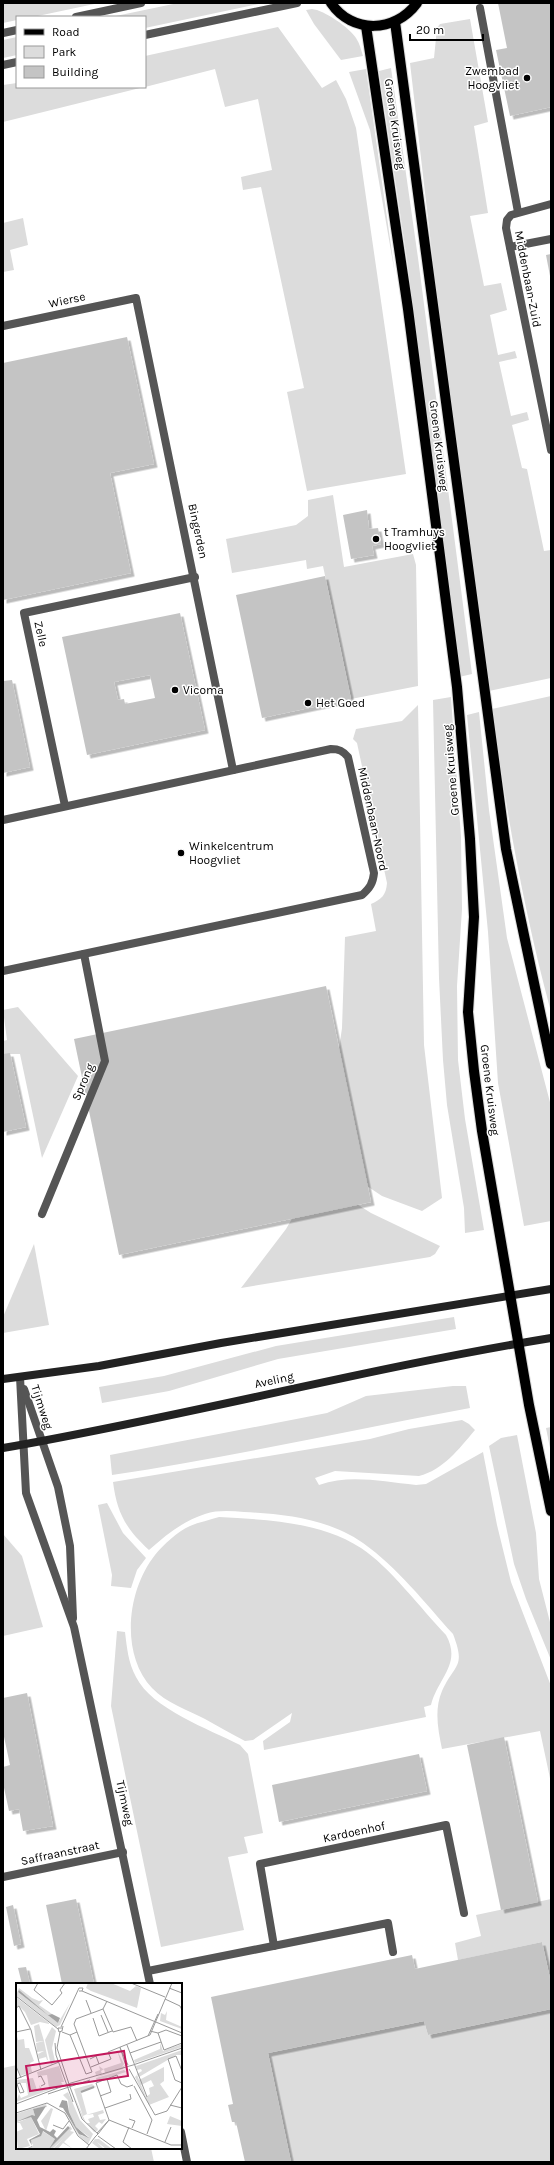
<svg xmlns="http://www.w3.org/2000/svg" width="554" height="2165" viewBox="0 0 554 2165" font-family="Karla,sans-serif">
  <defs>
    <filter id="shadow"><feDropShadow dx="3.5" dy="3.5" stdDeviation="0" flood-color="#0004"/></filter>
  </defs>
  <rect width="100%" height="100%" fill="#fff"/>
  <!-- green -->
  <g fill="#dcdcdc">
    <path d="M3,3H99L33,17H17V20L3,23Z"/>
    <path d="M178,3H263L145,28V17H111Z"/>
    <path d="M312,9C324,10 350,28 356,38C360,44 361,50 363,56L341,60L314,24L306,10Z"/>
    <path d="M470,19L488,122L474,126L488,213L470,216L484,286L501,283L507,310L490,315L498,355L515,351L517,358L499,362L511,416L527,412L529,420L512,425L522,468L527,469L544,551L551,550V678L489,691L438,305L410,63L434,58L437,28L440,24Z"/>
    <path d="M278,27L322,88L336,80L346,99L356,128L406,474L307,491L287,392L304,388L261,187L243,190L241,177L272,170L258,99L225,107L215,69L145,87V56Z"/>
    <path d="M17,37V55L3,58V40Z"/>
    <path d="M391,68L418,258L472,674L459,677L407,260L379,71Z"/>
    <path d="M366,69L395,274L370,130L349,72Z"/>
    <path d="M17,83V87H144L3,122V85Z"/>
    <path d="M23,218L28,245L10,250L14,270L3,272V223Z"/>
    <path d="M333,495L344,567L413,554L416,565L418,686L351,699L323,566L307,569L306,560L232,573L226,539L296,525L308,516V500Z"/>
    <path d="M551,696V1012C524,912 506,811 492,709Z"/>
    <path d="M451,697L461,837L462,909L457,986L458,1060L465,1119L484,1230L465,1233L464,1208L447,1105L443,1060L439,978L433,700Z"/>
    <path d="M418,705L424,1045L442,1198L422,1211L382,1196L358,1180L338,1056L342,1028L345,937L376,931L371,904C382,899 386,895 387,883L357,743L353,739L356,729L402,721Z"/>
    <path d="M479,712L489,810L507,938L551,1106V1221L524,1226L498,1083L488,932L467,715Z"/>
    <path d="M18,1007L78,1076L42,1158L20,1054H3V1041L7,1040L3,1010Z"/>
    <path d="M341,1194L371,1213L440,1246L435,1254L430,1257L241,1288L286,1229L304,1198Z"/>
    <path d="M34,1244L49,1325L3,1333V1317Z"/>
    <path d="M454,1317L456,1329L278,1359L169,1391L102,1403L99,1387L164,1376L276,1346Z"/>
    <path d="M453,1386H466L470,1408C351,1430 232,1457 112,1475L110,1455L327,1413L366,1396Z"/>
    <path d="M462,1420L469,1424L475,1430C459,1449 443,1470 419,1476L335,1471L315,1478L319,1485C351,1474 382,1482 416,1485L426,1484L483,1452L497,1525L511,1582L551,1686V1783L540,1731L442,1749C438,1729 434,1710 442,1691C455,1663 466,1668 453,1634C425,1603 397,1567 363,1543C329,1519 285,1514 244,1512C231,1511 217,1510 205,1514C183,1521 166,1535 149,1550C126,1529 117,1513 113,1482L370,1439L409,1429Z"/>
    <path d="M551,1427V1453L546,1428Z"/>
    <path d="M517,1435L536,1533L539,1579L551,1626V1660L526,1599L514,1564L489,1446L501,1438Z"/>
    <path d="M107,1503L123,1533L146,1558L137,1570L131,1588L111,1586L112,1575L98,1505Z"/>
    <path d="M219,1517C267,1520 319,1521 361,1548C389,1566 422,1610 446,1635C462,1664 438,1678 431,1705L424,1707L426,1717L264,1750L263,1741L290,1722L292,1713L253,1740L245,1741C231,1734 218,1726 205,1719C188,1710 166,1703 152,1688C120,1654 127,1590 155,1555C163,1545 178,1531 190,1526C199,1522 210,1520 219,1517Z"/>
    <path d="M3,1534L22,1556L43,1627L3,1636Z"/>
    <path d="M117,1631L125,1632C127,1648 128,1662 136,1677C152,1709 209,1729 240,1745L248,1754L263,1833L244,1837L248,1853L228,1857L244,1930L161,1947L111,1706Z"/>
    <path d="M551,1899V1983L542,1942L458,1960L455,1943L481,1936L476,1915Z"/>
    <path d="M551,2009V2162H291L268,2053L424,2021L428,2035Z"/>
    <path d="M17,2065V2148H151L154,2162H3V2068Z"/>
  </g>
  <!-- building -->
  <g fill="#c4c4c4" fill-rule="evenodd" filter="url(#shadow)">
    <path d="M498,3H551V107L510,116L496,50L507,48Z"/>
    <path d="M551,254V276H550L546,255Z"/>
    <path d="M127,337L154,464L110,473L131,573L3,600V363Z"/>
    <path d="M367,510L369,529L378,528L381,544L372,546L374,555L351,559L343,515Z"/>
    <path d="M325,576L351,699L262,718L236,595Z"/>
    <path d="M180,613L205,730L87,755L62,637ZM150,675L155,698L125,704L124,699L118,700L114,682Z"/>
    <path d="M12,680L30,767L3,773V681Z"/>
    <path d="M326,986L371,1202L119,1255L74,1039Z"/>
    <path d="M10,1053L26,1127L3,1132V1054Z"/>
    <path d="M27,1693L53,1826L23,1831L19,1809L9,1811L3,1783V1767L10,1765L3,1732V1698Z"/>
    <path d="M504,1737L538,1902L501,1910L467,1745Z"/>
    <path d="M419,1754L427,1791L279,1822L272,1785Z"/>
    <path d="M76,1899L90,1965L94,1984H62L55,1949L46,1905Z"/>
    <path d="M13,1905L21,1944L14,1946L6,1907Z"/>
    <path d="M542,1942L551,1983V2009L428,2035L424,2021L268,2053L291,2162H245L236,2122H232L228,2105L233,2104L211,1997L412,1955L415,1969Z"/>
    <path d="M26,1967L30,1984H22L18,1968Z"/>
  </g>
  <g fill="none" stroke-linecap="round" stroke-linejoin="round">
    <!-- primary casing -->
    <g stroke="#dbdbdb" stroke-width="12">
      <g id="primary">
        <path d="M331,3C352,34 395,33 417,3"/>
        <path d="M395,22L506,849L551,1064"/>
        <path d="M366,26L408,309L457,687L470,839L474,917L468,1012L474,1071L482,1131L529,1405L551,1511"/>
      </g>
    </g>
    <!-- street -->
    <g stroke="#555" stroke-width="8">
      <path d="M480,8L518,212"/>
      <path d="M76,17L141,3"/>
      <path d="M3,33L17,30"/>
      <path d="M145,35L297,3"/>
      <path d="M3,65L17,62"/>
      <path d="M551,204L511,215L507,220L506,228L551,450"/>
      <path d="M510,247L551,239"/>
      <path d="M3,326L136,298L233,770"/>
      <path d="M65,806L24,613L195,577"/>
      <path d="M3,820L331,749C339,749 343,751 348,757L374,873C373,883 370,888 362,895L3,971"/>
      <path d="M42,1214L105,1061L84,954"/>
      <path d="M20,1377L26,1493L74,1627L150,1984"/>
      <path d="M24,1389L58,1487L70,1546L73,1618"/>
      <path d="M3,1877L123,1852"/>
      <path d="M274,1946L260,1864L446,1825L464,1913"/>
      <path d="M148,1971L388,1923L393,1952"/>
      <path d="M181,2132L187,2162"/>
    </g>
    <!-- secondary -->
    <g stroke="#222" stroke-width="8">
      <path d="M3,1379L99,1366L221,1343L551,1289"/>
      <path d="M3,1448C187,1416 367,1368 551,1338"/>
    </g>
    <!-- primary -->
    <use href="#primary" stroke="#000" stroke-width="10"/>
  </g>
  <!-- markers -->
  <g fill="#000" stroke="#fff" stroke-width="1.5">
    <circle cx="527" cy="78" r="4"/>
    <circle cx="376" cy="539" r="4"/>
    <circle cx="175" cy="690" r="4"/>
    <circle cx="308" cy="703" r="4"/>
    <circle cx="181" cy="853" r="4"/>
  </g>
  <g text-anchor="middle" stroke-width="3" stroke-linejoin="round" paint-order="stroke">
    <!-- poi labels -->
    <g font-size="12" fill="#000" stroke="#fff" text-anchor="start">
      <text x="519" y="75" text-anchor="end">Zwembad<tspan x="519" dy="14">Hoogvliet</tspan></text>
      <text x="384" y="536">t Tramhuys<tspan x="384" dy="14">Hoogvliet</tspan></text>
      <text x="183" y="694">Vicoma</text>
      <text x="316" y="707">Het Goed</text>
      <text x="189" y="850">Winkelcentrum<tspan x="189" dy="14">Hoogvliet</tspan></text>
    </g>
    <!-- street labels -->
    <g font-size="12" fill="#000" stroke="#fff">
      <text transform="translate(395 124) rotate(82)" y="4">Groene Kruisweg</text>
      <text transform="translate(528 279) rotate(79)" y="4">Middenbaan-Zuid</text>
      <text transform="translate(67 300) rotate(-12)" y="4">Wierse</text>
      <text transform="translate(439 446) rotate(83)" y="4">Groene Kruisweg</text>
      <text transform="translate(198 531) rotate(78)" y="4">Bingerden</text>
      <text transform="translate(41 634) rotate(78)" y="4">Zelle</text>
      <text transform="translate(451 770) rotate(-95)" y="4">Groene Kruisweg</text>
      <text transform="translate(373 819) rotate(78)" y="4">Middenbaan-Noord</text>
      <text transform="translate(83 1082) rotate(-67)" y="4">Sprong</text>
      <text transform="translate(490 1090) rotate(83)" y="4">Groene Kruisweg</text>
      <text transform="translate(274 1380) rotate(-12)" y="4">Aveling</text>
      <text transform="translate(42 1407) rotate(72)" y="4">Tijmweg</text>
      <text transform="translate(125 1803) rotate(78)" y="4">Tijmweg</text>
      <text transform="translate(354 1832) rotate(-12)" y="4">Kardoenhof</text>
      <text transform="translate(60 1853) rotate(-12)" y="4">Saffraanstraat</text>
    </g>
  </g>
  <!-- overview -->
  <g transform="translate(16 1983)">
    <rect width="166" height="166" fill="#fff"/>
    <path d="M72,0H95L114,8L120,3L125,5L121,25L75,8L70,5ZM3,5L16,15L23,18L27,17L23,22L36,31L32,32L3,7L2,9L42,40L54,20L44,42L40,44L0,12ZM0,14L33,40V41L24,39L15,42L9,29L3,23L0,24ZM151,28L150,37L166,44V46L144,38L145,30L149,32ZM23,41L28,58L20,59L18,43ZM36,44L40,48L36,65L39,78L35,82L29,57ZM0,50L2,57L8,56L9,65H13L18,78L14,80L16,89L4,93L0,81ZM28,58L32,77H31L30,74L23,76L22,71L28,68L21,69L20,60ZM144,60L147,68L166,61V64L119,80L118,77L144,66ZM101,67L108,81L106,84L109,82L107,86L81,94L89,90L88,86L85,88L86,91L80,92L79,89L84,87L83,83L87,86L105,80ZM166,67V74L165,72H160L123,94L121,91L126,88L125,86L121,87L120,83ZM43,83L48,99H45L47,102L0,119L3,111L5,115L12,112L10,100H1L0,97L17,95L21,107L24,106L23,102L27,107L33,105L31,92L22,93L21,89ZM148,84V98L144,101L153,114L133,122L119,94L121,92L130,114L134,111L133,105L138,103L135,97L125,102L123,97ZM108,87L110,89L81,98L80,95ZM76,101L80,104L65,109L71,131L67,133L58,106ZM56,108L70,140H74L72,136L78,134L77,131L70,132L87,127L88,130L82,132L84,137L90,136L86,141L83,139L79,143L82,146L81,148L78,149L67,136ZM52,109L64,137L77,151L72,161L64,154L47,128L66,153L73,154L60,144L53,129L52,117L47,112ZM30,121L31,124L17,126L19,133L0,139V131ZM35,125L37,126L30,148L25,138ZM154,133L166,138V143L151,141ZM15,134L23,151L11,156L14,163L2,166L0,149L7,146L4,140H0ZM53,141L56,146L54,148L58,149L48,159L57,166L47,160L42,166H37L47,156L36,166H13L17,162L14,157L25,152L26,148L39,156L35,163L54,145ZM79,156H83L96,166H90L81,159L88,166H84L76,160Z" fill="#dcdcdc"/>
    <path d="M3,7L32,32L36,31L44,35L42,40L2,9ZM46,117L51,118L53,129L60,144L73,155L63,151L47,125L43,124ZM30,123L21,137L24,144L34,149L37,146L40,148L38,152L41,155L52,143L54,145L33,166L39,156L27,148L25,153L15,157L16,164L10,166L16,163L13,157L24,151L15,134L0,139L16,132L19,133L17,126Z" fill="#a3a3a3"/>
    <path fill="none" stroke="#a3a3a3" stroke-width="2" d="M65,109L78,104"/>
    <path fill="none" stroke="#999" stroke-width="1" d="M22,0L18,7L36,22L46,10L44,7L49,0M115,0L149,14M153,5L166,10M66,8L166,50M0,13L42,46M149,16L164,23L166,27M70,17L75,30M0,25L3,23L15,47L25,87M87,26L97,49L115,44L121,58M85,32L92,49M77,35L83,53L96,48M60,36L87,26L91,18M45,44L63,5H67L66,8H63M46,45H42L43,49L46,48L47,43M134,48L142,50L150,47L166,53M0,49L14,46M44,49L41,65L54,104L66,136L82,151L79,154M46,49L54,52L61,49M142,50L148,67L166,60M54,52L70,91L76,89L58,41L60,36M132,53L142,31M39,60L40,72L57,119M111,62L131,114M104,64L110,83M104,65L112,82M114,70L145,59M74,76L80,73L83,81M0,83L5,95M75,84L95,76L92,69L134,52L156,0M113,86L139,132L151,128L166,104M166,88L160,73L152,76L159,97L166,100M22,94L25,93L29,101L25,103M0,96L43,79M0,100L1,101L4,110L8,109L4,100L1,101M117,102L111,104L105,101L101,92L80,100L93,137L155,162H166M118,103L136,137L131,151M32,111L74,97M84,113L95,109L91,96M0,121L55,100L117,82L166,65M154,122L166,125M89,125L115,116L114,111M0,130L31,120L49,130L62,153L73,162M113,136L119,138L116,145M37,142L47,146L53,138M113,144L107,159L116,166M81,150L93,137L82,151M82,153L100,166M149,159L155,144M70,166L79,154"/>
    <path fill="#c2185b" fill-opacity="0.15" stroke="#c2185b" stroke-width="2" d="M108,68L112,93L14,108L10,83Z"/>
    <rect width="166" height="166" fill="none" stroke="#000" stroke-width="2"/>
  </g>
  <!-- border -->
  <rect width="554" height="2165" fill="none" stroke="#000000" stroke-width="8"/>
  <!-- legend -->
  <rect x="16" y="16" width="130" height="72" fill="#ffffff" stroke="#999999"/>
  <rect x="24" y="29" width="20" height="6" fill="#000000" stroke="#999999"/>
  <text x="52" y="36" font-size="12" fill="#000000">Road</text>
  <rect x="24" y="46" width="20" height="12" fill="#dcdcdc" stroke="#999999"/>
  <text x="52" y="56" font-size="12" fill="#000000">Park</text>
  <rect x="24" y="66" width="20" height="12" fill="#c4c4c4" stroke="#999999"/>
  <text x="52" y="76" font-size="12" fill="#000000">Building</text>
  <!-- scale -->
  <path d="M410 34v6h73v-6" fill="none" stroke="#000000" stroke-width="2"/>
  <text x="416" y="34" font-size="12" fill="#000000" stroke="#ffffff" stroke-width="3" paint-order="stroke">20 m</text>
</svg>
